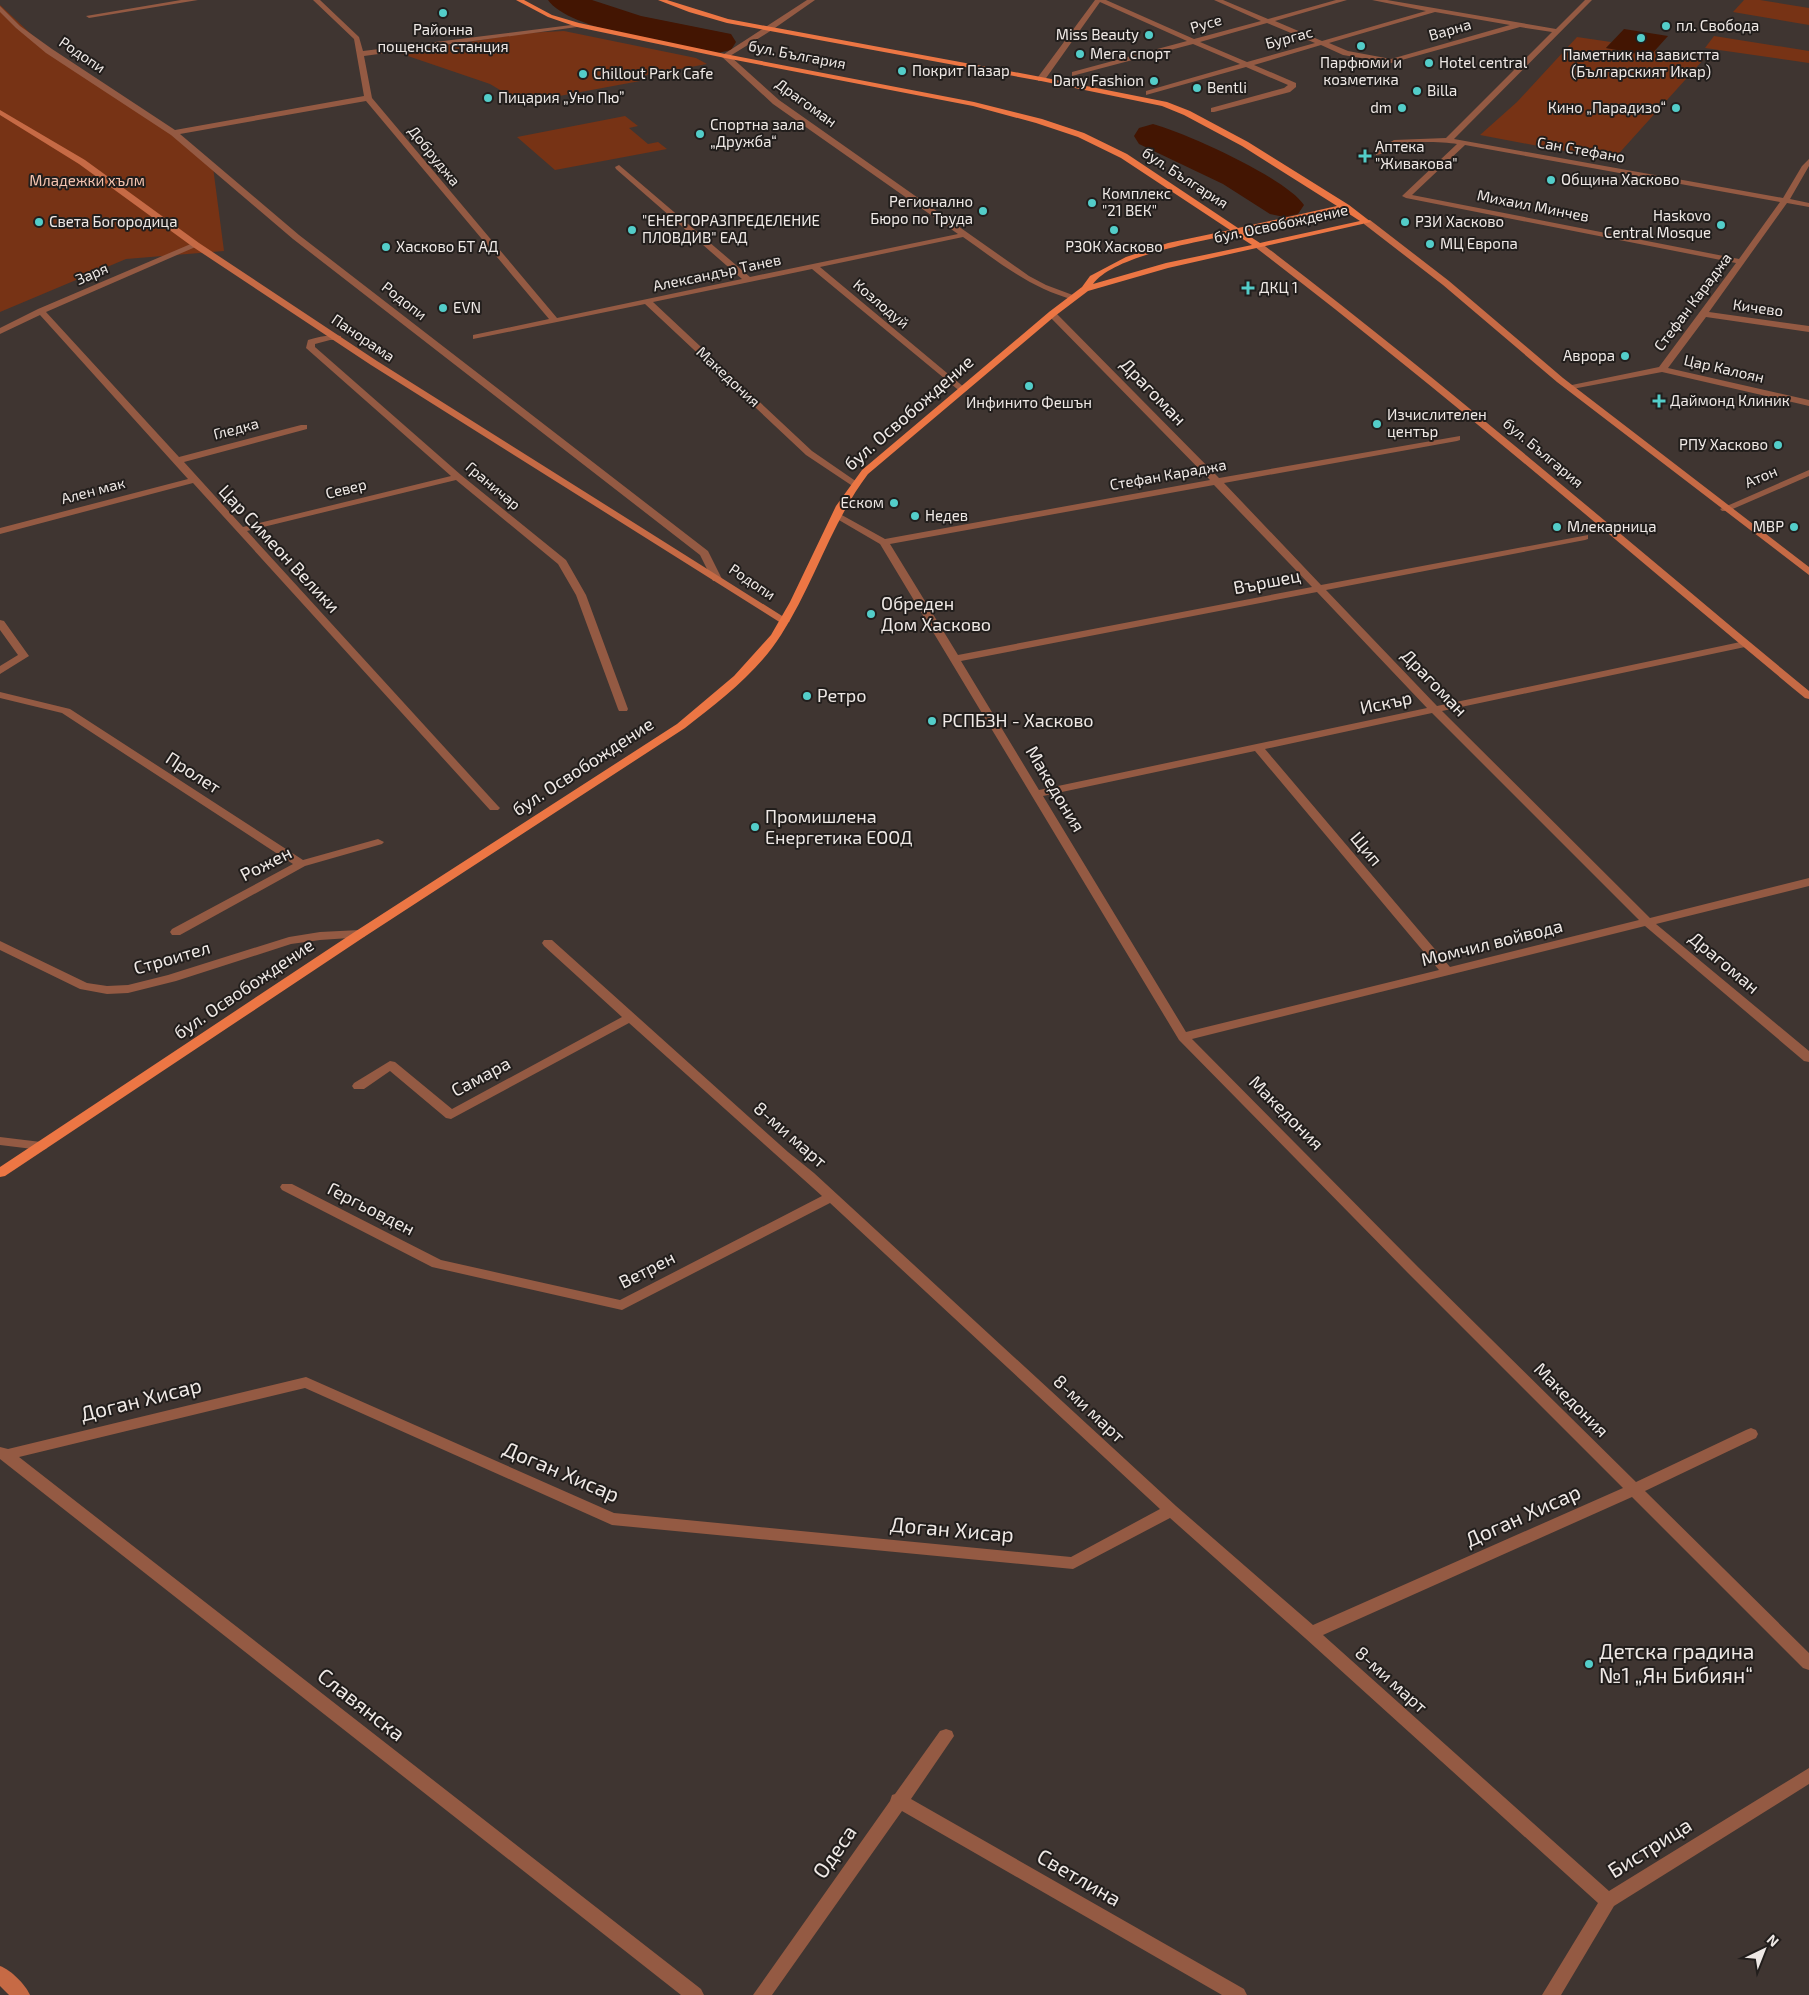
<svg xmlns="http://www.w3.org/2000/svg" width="1809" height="1995" viewBox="0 0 1809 1995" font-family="'Exo 2',sans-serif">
  <rect width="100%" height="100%" fill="#3f3531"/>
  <!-- green -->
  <g fill="#773315">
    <path d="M1744,0H1760L1809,8V25L1733,12Z"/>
    <path d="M0,5L49,51L174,133L213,167L224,251L126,259L0,312Z"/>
    <path d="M564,31L696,58L707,64L636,77L640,81L516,104L515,99L490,84L399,53L526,33Z"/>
    <path d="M1714,36L1809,51V63L1705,48Z"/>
    <path d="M1577,37L1611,42L1606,48L1650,56L1655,50L1704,59L1613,160L1480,135L1517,102Z"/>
    <path d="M625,116L638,126L629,128L648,144L658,142L667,149L555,170L517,137Z"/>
  </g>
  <!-- water -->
  <path fill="#431502" d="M1624,29L1668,36L1650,56L1606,48Z"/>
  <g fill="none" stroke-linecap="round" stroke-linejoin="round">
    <!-- river -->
    <g fill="#431502" fill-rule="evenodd">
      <path d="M548,0H592L641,16L731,34L736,42L731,50L718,53C681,46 568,30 548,0Z"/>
      <path d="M1153,124C1186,133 1286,178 1304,205L1298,214L1284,217L1270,214L1223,184L1139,144L1134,136L1139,128Z"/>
    </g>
    <!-- street -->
    <g fill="#945a43" fill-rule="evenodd">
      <path d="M181,0H198L89,18L86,16Z"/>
      <path d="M313,0H320L359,37L363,51L579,24L580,25L577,27L364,56L372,98L557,318L742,279L616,169L615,167L619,165L750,277L958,234L773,104L721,56L807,0H815L772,30L730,56L779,100L1029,276L1046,285L1078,297L1074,300C1030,288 1000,263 963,237L820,267L965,388L967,390L962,393L812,269L653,302L812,451L857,482L859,484L854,487L806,455L645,304L473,339V335L549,319L366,101L180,134L299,235L708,551L722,579L721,581H713L700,555L293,239L171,135L46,53L16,28L0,12V6L20,26L52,49L175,130L364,96L354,39Z"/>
      <path d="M1095,0H1106L1194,39L1261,21L1214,0H1223L1268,19L1336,0H1347L1275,21L1322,41L1426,11L1372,0H1387L1556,29L1585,0H1592L1454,139L1783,198L1802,166L1809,159V166L1790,199L1809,203V207L1787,203L1709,312L1809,326V332L1706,317L1668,368L1809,400V406L1662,372L1567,390V386L1659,367L1736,263L1406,198L1402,196L1457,144C1445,142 1409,141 1397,144C1389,146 1385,155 1376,155V151L1394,140L1446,138L1552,32L1520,27L1391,63L1343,55L1321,45L1254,65L1296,83V87L1290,92L1214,112H1211V108L1284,88L1288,85L1246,67L1146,95V91L1240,64L1193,44L1072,76V72L1187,41L1100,2L1044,81H1038V77ZM1435,12L1510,25L1391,59L1348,51L1329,43ZM1267,23L1315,43L1247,62L1200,42ZM1465,145L1780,202L1739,259L1412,195Z"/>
      <path d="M193,243L200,245L46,312L179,457L301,425H307V429L184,462L243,527L451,476L306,348L308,340C319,337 329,334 341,336V340H330L315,344V347L461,475L566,560L586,595L628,709L627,711H619L618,709L576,595L558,564L456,480L247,531L498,806L500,808L498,810H490L193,483L0,534V528L188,479L40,315L0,334V328L38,309Z"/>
      <path d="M1052,311L1055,312L1219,478L1460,436V440L1457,441L1224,483L1321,585L1588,535V539L1585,540L1326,590L1437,706L1745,641L1750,644L1745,647L1442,711L1650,918L1809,878V886L1656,924L1809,1051V1062L1804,1061L1645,926L1192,1039L1418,1267L1636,1482L1746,1430L1751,1428L1756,1430L1758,1434L1756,1438L1645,1491L1809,1653V1670L1803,1668L1632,1497L1323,1635L1609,1891L1809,1768V1784L1614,1906L1561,1995H1542L1598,1903L1305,1638L1170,1518L1073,1569L612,1525L305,1388L19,1457L701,1989L704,1995H681L0,1459V1447L8,1449L306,1377L614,1513L1071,1557L1160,1509L830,1203L622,1310L432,1267L282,1190L280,1187L282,1184H292L441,1260L620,1300L822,1196L629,1023L451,1119L446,1118L390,1071L364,1089H354L352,1086L354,1083L390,1061L395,1062L452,1109L622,1017L544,946L542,943L544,940H552L788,1152L814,1173L1176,1506L1313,1625L1623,1488L1408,1273L1179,1040L880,544L832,516L837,513L840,514L885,539L1210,480L1049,316V312ZM1214,485L1312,587L958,655L890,544ZM1317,592L1427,708L1039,790L961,661ZM1432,713L1639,920L1450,967L1265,749ZM1255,751L1439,970L1186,1032L1043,796Z"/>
      <path d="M1809,470V476L1728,511H1722L1720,509Z"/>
      <path d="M0,620L4,621L29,656L0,674V666L18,655L0,630Z"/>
      <path d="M0,692L70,709L303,860L378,839L384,842L382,844L305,866L180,935H172L170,932L172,929L293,864L62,713L0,698Z"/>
      <path d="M360,930L364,931L366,934L364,937L320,940L291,944L176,981L128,993L107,994L80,989L0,950V941L87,983L107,986L128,985L168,975L289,937L320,932Z"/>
      <path d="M0,1137L41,1142L46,1143L48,1146L46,1149L41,1150L0,1145Z"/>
      <path d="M946,1729L952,1731L954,1736L911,1799L1244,1989L1247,1995H1222L902,1811L772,1995H753L890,1801L892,1795L895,1794L940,1731Z"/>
    </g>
    <!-- secondary -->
    <g fill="#c66a45" fill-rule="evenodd">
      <path d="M0,110L85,160L199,243L377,361L790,621L785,624L781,623L371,365L193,247L79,164L0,115Z"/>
      <path d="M1364,220H1370L1449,281L1563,378L1809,567V575L1557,382L1443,285L1364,224Z"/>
      <path d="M1255,243H1261C1449,386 1627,541 1809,691V699L1805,698C1622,547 1444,391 1255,247Z"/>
      <path d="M0,1966C11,1970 25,1984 30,1995H9L0,1986Z"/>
    </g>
    <!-- primary -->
    <path fill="#ec7644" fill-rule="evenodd" d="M516,0H524L552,15L579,23L725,54L974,102L1042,119L1084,133L1127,154L1238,228L1337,206L1242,146L1184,115L1162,106L1041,81L727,23L689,12L658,0H667L728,19L1041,77L1167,102L1190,111L1248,142L1349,205L1371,222L1168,268L1088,291L1055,316L868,474C831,523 814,584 781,635C757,673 719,701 685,728L364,937L5,1176L0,1177V1167L356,931L677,724L734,676L771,635L790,602L836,506L862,470L1049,312L1082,287L1090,276L1126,257L1168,243L1230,230L1121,158L1078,137L1036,123L973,106L725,58L577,27L548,17ZM1343,210L1360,221L1260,243L1243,232ZM1235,234L1252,245L1166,263L1093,284C1113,256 1201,241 1235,234Z"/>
  </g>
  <!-- markers -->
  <g fill="#53cdc9" stroke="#221e1c" stroke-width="2">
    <circle cx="443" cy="13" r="5"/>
    <circle cx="1666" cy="26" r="5"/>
    <circle cx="1149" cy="35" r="5"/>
    <circle cx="1641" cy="38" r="5"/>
    <circle cx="1361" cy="46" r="5"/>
    <circle cx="1080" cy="54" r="5"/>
    <circle cx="1429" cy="63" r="5"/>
    <circle cx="902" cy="71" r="5"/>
    <circle cx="583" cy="74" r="5"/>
    <circle cx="1154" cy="81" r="5"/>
    <circle cx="1197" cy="88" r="5"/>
    <circle cx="1417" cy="91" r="5"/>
    <circle cx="488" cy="98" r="5"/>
    <circle cx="1402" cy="108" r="5"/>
    <circle cx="1676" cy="108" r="5"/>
    <circle cx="700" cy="134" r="5"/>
    <path d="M1362.5 148.5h5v5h5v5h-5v5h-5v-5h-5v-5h5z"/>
    <circle cx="1551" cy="180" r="5"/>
    <circle cx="1092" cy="203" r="5"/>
    <circle cx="983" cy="211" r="5"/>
    <circle cx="39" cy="222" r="5"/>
    <circle cx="1405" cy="222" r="5"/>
    <circle cx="1721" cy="225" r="5"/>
    <circle cx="632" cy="230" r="5"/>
    <circle cx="1114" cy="230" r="5"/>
    <circle cx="1430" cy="244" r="5"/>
    <circle cx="386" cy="247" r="5"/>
    <path d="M1245.5 280.5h5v5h5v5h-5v5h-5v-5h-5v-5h5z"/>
    <circle cx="443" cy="308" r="5"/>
    <circle cx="1625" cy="356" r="5"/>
    <circle cx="1029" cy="386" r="5"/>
    <path d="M1656.5 393.5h5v5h5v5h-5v5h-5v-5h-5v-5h5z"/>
    <circle cx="1377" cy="424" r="5"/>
    <circle cx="1778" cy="445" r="5"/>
    <circle cx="894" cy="503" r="5"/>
    <circle cx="915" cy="516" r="5"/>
    <circle cx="1557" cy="527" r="5"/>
    <circle cx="1794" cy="527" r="5"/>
    <circle cx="871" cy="614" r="5"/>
    <circle cx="807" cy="696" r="5"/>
    <circle cx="932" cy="721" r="5"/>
    <circle cx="755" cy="827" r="5"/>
    <circle cx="1589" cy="1664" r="5"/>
  </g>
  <g text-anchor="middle" stroke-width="4" stroke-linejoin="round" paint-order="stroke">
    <!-- far-street labels -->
    <g font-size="15" fill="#efe9e6" stroke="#221e1c">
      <text transform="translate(1206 24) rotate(-16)" y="5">Русе</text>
      <text transform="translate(1450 30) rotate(-16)" y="5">Варна</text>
      <text transform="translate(1289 38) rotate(-15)" y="5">Бургас</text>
      <text transform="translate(82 55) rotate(34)" y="5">Родопи</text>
      <text transform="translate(797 55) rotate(11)" y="5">бул. България</text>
      <text transform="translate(806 103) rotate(36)" y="5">Драгоман</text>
      <text transform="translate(1581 150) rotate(10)" y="5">Сан Стефано</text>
      <text transform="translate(434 156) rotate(51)" y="5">Добруджа</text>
      <text transform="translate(1185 178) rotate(33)" y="5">бул. България</text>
      <text transform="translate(1533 206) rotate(11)" y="5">Михаил Минчев</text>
      <text transform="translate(1281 224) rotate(-12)" y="5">бул. Освобождение</text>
      <text transform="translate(717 273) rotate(-12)" y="5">Александър Танев</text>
      <text transform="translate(92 274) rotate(-23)" y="5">Заря</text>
      <text transform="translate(404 301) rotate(38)" y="5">Родопи</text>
      <text transform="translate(1693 302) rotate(-53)" y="5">Стефан Караджа</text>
      <text transform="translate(881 304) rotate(40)" y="5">Козлодуй</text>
      <text transform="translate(1758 308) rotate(8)" y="5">Кичево</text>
      <text transform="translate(363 338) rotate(34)" y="5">Панорама</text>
      <text transform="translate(1724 369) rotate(13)" y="5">Цар Калоян</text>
      <text transform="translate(728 377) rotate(43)" y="5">Македония</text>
      <text transform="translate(236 429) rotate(-15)" y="5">Гледка</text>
      <text transform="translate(1543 453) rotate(40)" y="5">бул. България</text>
      <text transform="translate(1168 475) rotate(-10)" y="5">Стефан Караджа</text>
      <text transform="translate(1761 477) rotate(-23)" y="5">Атон</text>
      <text transform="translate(493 486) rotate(40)" y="5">Граничар</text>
      <text transform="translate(346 489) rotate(-14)" y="5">Север</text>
      <text transform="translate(93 491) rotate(-15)" y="5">Ален мак</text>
      <text transform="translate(752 582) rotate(34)" y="5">Родопи</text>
    </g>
    <!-- far-poi labels -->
    <g font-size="15" fill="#efe9e6" stroke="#221e1c" text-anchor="start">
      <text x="1676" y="31">пл. Свобода</text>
      <text x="443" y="35" text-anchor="middle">Районна<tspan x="443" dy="17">пощенска станция</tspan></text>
      <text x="1139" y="40" text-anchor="end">Miss Beauty</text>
      <text x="1090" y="59">Мега спорт</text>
      <text x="1641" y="60" text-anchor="middle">Паметник на завистта<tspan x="1641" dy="17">(Българският Икар)</tspan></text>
      <text x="1361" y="68" text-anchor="middle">Парфюми и<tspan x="1361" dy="17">козметика</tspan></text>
      <text x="1439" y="68">Hotel central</text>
      <text x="912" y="76">Покрит Пазар</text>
      <text x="593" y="79">Chillout Park Cafe</text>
      <text x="1144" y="86" text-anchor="end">Dany Fashion</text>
      <text x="1207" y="93">Bentli</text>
      <text x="1427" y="96">Billa</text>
      <text x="498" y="103">Пицария „Уно Пю”</text>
      <text x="1392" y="113" text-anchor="end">dm</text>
      <text x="1666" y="113" text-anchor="end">Кино „Парадизо“</text>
      <text x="710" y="130">Спортна зала<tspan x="710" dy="17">„Дружба“</tspan></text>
      <text x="1375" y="152">Аптека<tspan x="1375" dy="17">"Живакова"</tspan></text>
      <text x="1561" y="185">Община Хасково</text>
      <text x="1102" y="199">Комплекс<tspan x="1102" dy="17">"21 ВЕК"</tspan></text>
      <text x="973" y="207" text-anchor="end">Регионално<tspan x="973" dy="17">Бюро по Труда</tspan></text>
      <text x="1711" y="221" text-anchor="end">Haskovo<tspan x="1711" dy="17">Central Mosque</tspan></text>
      <text x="642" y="226">"ЕНЕРГОРАЗПРЕДЕЛЕНИЕ<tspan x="642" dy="17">ПЛОВДИВ" ЕАД</tspan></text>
      <text x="49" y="227">Света Богородица</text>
      <text x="1415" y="227">РЗИ Хасково</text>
      <text x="1440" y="249">МЦ Европа</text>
      <text x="396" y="252">Хасково БТ АД</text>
      <text x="1114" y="252" text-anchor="middle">РЗОК Хасково</text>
      <text x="1259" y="293">ДКЦ 1</text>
      <text x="453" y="313">EVN</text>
      <text x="1615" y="361" text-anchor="end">Аврора</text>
      <text x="1670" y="406">Даймонд Клиник</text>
      <text x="1029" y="408" text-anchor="middle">Инфинито Фешън</text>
      <text x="1387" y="420">Изчислителен<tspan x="1387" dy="17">център</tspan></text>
      <text x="1768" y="450" text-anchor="end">РПУ Хасково</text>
      <text x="884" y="508" text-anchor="end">Еском</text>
      <text x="925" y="521">Недев</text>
      <text x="1567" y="532">Млекарница</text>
      <text x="1784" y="532" text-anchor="end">МВР</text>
    </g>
    <!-- far-park labels -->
    <g font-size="15" fill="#f5c4b0" stroke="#221e1c">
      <text x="87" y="186">Младежки хълм</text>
    </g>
    <!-- street labels -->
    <g font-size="18" fill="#efe9e6" stroke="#221e1c">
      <text transform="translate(1153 392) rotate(46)" y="6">Драгоман</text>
      <text transform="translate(909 413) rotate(-41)" y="6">бул. Освобождение</text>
      <text transform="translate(279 549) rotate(47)" y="6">Цар Симеон Велики</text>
      <text transform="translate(1267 582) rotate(-11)" y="6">Вършец</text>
      <text transform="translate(1434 683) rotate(46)" y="6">Драгоман</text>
      <text transform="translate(1386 703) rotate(-12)" y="6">Искър</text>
      <text transform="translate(583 767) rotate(-33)" y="6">бул. Освобождение</text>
      <text transform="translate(193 773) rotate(33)" y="6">Пролет</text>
      <text transform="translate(1055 789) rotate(59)" y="6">Македония</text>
      <text transform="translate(1366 849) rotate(50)" y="6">Щип</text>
      <text transform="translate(266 864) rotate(-27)" y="6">Рожен</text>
      <text transform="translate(1492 943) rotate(-14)" y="6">Момчил войвода</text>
      <text transform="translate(172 958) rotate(-16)" y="6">Строител</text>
      <text transform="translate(1724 963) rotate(40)" y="6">Драгоман</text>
      <text transform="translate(244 989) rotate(-34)" y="6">бул. Освобождение</text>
      <text transform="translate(481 1077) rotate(-28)" y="6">Самара</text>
      <text transform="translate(1286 1113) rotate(45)" y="6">Македония</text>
      <text transform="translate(790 1135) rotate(41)" y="6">8-ми март</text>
      <text transform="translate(371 1209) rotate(27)" y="6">Гергьовден</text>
      <text transform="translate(647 1270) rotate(-27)" y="6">Ветрен</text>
      <text transform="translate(1571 1400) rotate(45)" y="6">Македония</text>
      <text transform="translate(1089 1409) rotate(43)" y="6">8-ми март</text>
      <text transform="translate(1391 1680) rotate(42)" y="6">8-ми март</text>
    </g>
    <!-- poi labels -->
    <g font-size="18" fill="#efe9e6" stroke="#221e1c" text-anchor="start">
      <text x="881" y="610">Обреден<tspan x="881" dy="21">Дом Хасково</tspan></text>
      <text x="817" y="702">Ретро</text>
      <text x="942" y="727">РСПБЗН - Хасково</text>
      <text x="765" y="823">Промишлена<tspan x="765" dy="21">Енергетика ЕООД</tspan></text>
    </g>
    <!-- near-street labels -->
    <g font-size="21" fill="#efe9e6" stroke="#221e1c">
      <text transform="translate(141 1400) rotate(-14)" y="7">Доган Хисар</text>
      <text transform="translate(561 1472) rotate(23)" y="7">Доган Хисар</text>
      <text transform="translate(1523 1516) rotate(-24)" y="7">Доган Хисар</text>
      <text transform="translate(952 1530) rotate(5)" y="7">Доган Хисар</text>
      <text transform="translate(361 1705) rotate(38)" y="7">Славянска</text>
      <text transform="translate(1650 1848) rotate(-32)" y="7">Бистрица</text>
      <text transform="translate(835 1852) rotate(-55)" y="7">Одеса</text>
      <text transform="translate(1079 1878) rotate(30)" y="7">Светлина</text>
    </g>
    <!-- near-poi labels -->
    <g font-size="21" fill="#efe9e6" stroke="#221e1c" text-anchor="start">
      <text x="1599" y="1659">Детска градина<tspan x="1599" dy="24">№1 „Ян Бибиян“</tspan></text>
    </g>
  </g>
  <!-- north arrow -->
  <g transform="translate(1764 1950) rotate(43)" stroke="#221e1c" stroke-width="4" paint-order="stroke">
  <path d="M0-4L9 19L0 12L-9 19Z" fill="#efe9e6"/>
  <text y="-8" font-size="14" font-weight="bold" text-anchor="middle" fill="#efe9e6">N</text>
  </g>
</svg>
